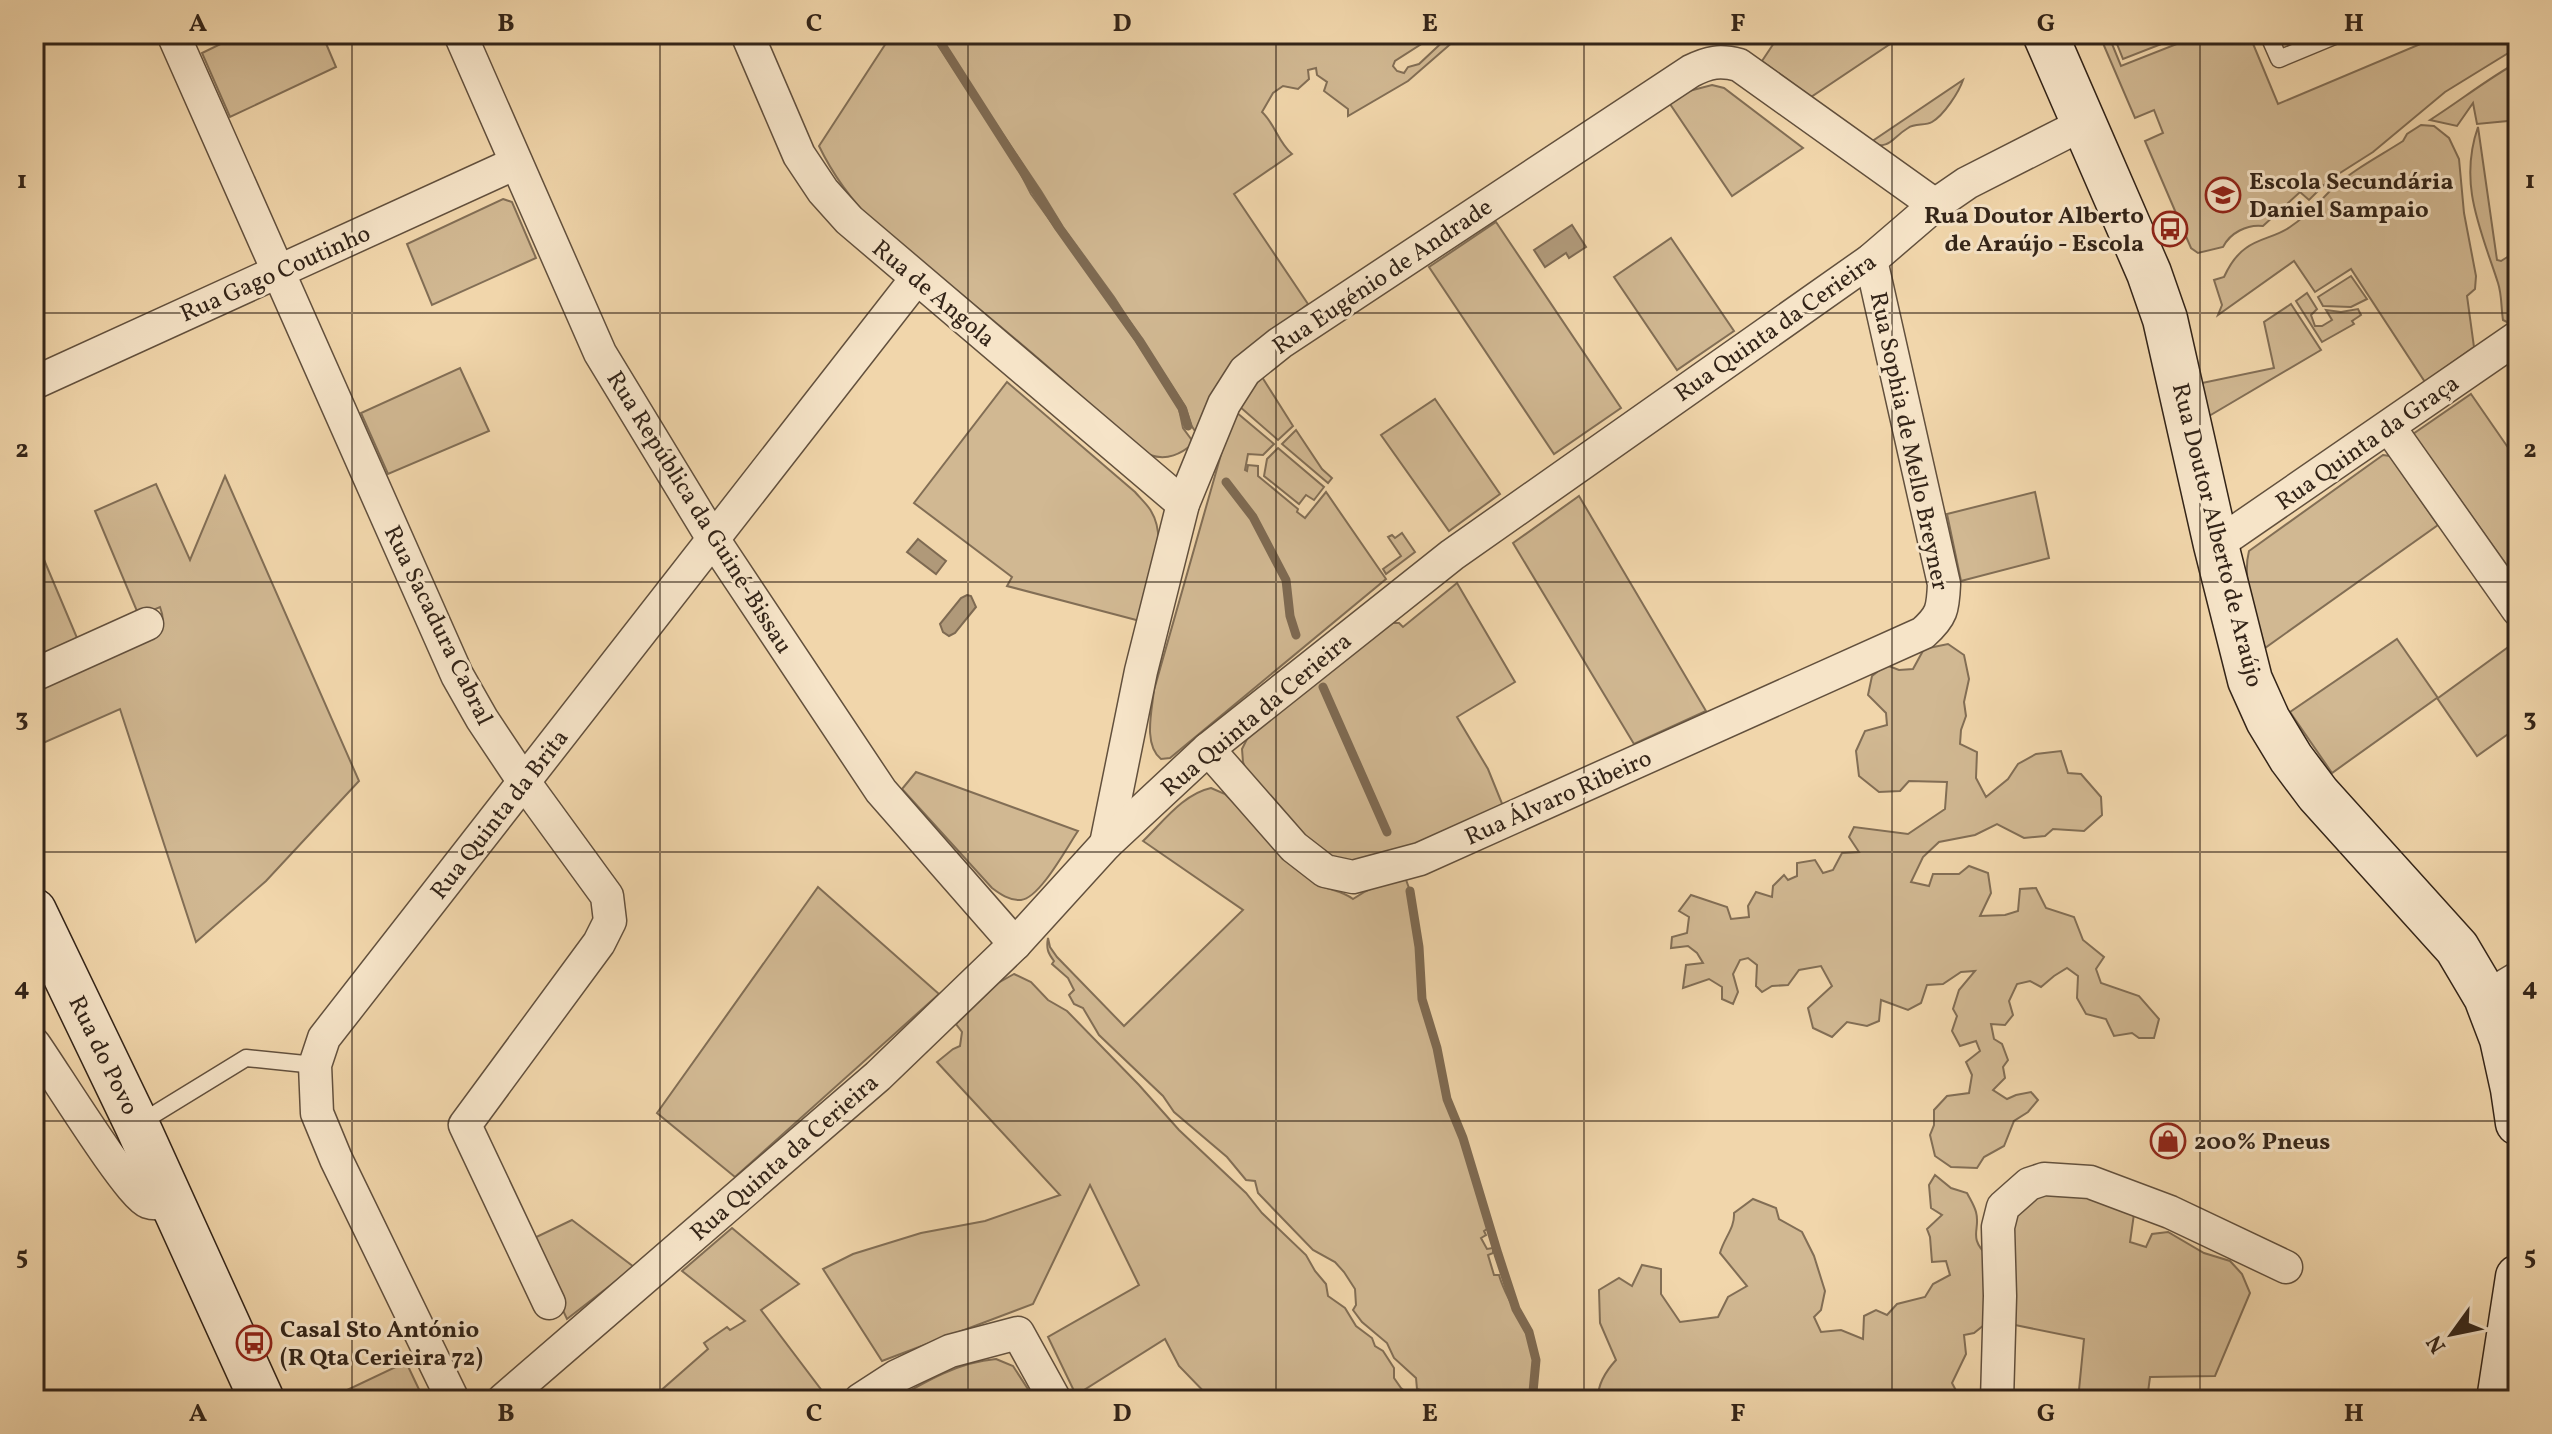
<svg xmlns="http://www.w3.org/2000/svg" width="2552" height="1434" viewBox="0 0 2552 1434" font-family="Vollkorn,serif">
  <rect width="100%" height="100%" fill="#f1d6ab"/>
  <filter id="stains"><feTurbulence type="fractalNoise" baseFrequency=".0025" numOctaves="4"/><feColorMatrix values="0 0 0 0 .2 0 0 0 0 .09 0 0 0 0 .02 0 0 0 .5 -.17"/></filter>
  <radialGradient id="worn" r=".72"><stop offset=".6" stop-color="#630" stop-opacity="0"/><stop offset="1" stop-color="#630" stop-opacity=".3"/></radialGradient>
  <!-- green -->
  <g fill="#d1b892" stroke="#826e55" stroke-width="2">
    <path d="M241,34H322L336,67L230,117L202,53Z"/>
    <path d="M892,34H931L1014,161L1031,194L1059,233L1089,271L1178,404L1183,428L1194,443C1181,454 1167,461 1150,455C1130,447 1093,408 1076,392C1012,333 942,280 875,224C851,200 834,177 819,146Z"/>
    <path d="M938,34H1437L1395,61L1393,66L1397,71L1404,73L1408,67L1419,64L1451,34H1462L1408,81L1348,116V109L1324,91L1327,82L1317,75L1316,68L1308,70L1309,79L1298,89L1283,86L1273,93L1262,112C1275,124 1278,142 1292,154L1234,194L1308,304L1287,321L1199,437L1191,425L1186,408L1147,348L1114,297L1063,227L1041,191L957,66Z"/>
    <path d="M1780,34H1905L1811,97L1762,61Z"/>
    <path d="M2099,34H2108L2121,66L2202,34H2249L2278,104L2444,34H2518V47L2445,92L2373,152L2329,180L2309,200L2300,192L2263,226C2247,224 2230,233 2223,247L2198,253L2191,248L2145,141L2163,133L2154,110L2135,118Z"/>
    <path d="M2113,34H2187L2123,59Z"/>
    <path d="M2518,62V120L2477,124L2473,103L2457,126L2430,120C2460,101 2487,79 2518,62Z"/>
    <path d="M1963,80C1959,92 1944,115 1932,122C1925,126 1915,123 1908,128C1890,139 1892,149 1868,144Z"/>
    <path d="M1712,85L1724,88L1803,148L1732,196L1670,104L1689,91Z"/>
    <path d="M2421,125L2434,126L2449,138L2459,159L2464,213L2476,276L2475,289L2467,296L2474,347L2425,382L2351,269L2315,292L2294,261L2218,315L2222,305L2214,280L2224,277C2229,266 2236,255 2246,248C2259,238 2276,237 2290,227C2308,215 2317,204 2331,190C2352,170 2380,156 2403,141L2407,134Z"/>
    <path d="M2478,127L2497,260L2501,261L2509,256L2518,269V317L2509,323L2503,320C2501,308 2502,295 2498,283C2481,230 2458,184 2478,127Z"/>
    <path d="M503,199L512,202L536,258L432,305L407,244Z"/>
    <path d="M1496,222L1621,408L1554,454L1429,267Z"/>
    <path d="M1671,238L1734,331L1677,370L1614,277Z"/>
    <path d="M2351,276L2367,299L2351,307L2323,306L2318,297Z"/>
    <path d="M2307,293L2317,309L2311,315L2315,326H2322L2332,320L2326,310L2341,312L2358,309L2361,315L2352,321L2354,324L2322,342L2296,301Z"/>
    <path d="M2291,304L2321,350L2209,416L2202,383L2274,368L2264,322Z"/>
    <path d="M460,368L489,431L388,474L361,413Z"/>
    <path d="M1262,377L1293,426L1278,440L1239,406L1244,395Z"/>
    <path d="M1007,382L1135,492C1140,498 1147,504 1151,511C1170,542 1148,589 1140,621L1007,586L1012,577L914,503Z"/>
    <path d="M2471,394L2518,462V581L2413,434Z"/>
    <path d="M1435,399L1500,494L1449,531L1381,435Z"/>
    <path d="M1236,412L1274,444L1263,455L1248,454L1245,470L1247,471L1248,465L1258,466V476L1298,509L1297,512L1305,518L1326,492L1386,579L1170,758L1161,759C1143,745 1152,710 1154,690L1222,451Z"/>
    <path d="M1296,430L1322,469L1332,478L1328,483L1282,444Z"/>
    <path d="M1278,448L1324,487L1314,500L1306,495L1299,504L1264,476L1267,459Z"/>
    <path d="M2383,455L2390,456L2438,525L2265,648C2257,617 2241,582 2249,551Z"/>
    <path d="M225,476L359,781L266,881L196,942L120,709L34,747V689L150,639C162,628 166,623 160,607L139,616L95,511L156,484L190,560Z"/>
    <path d="M2035,492L2049,558L1961,581L1947,514Z"/>
    <path d="M1579,496L1706,711L1634,744L1513,543Z"/>
    <path d="M1402,533L1415,552L1386,574L1383,569L1401,556L1388,537L1392,535L1395,538Z"/>
    <path d="M34,536L80,645L34,663Z"/>
    <path d="M1457,583L1515,682L1457,717L1488,769L1503,806L1404,849L1365,863L1334,858L1311,844L1249,778L1243,762L1242,749L1247,739L1261,726L1335,665L1393,623H1399L1403,627Z"/>
    <path d="M2397,639L2438,698L2518,640V727L2477,756L2437,698L2332,773L2290,712Z"/>
    <path d="M1948,644L1964,655L1969,679L1964,702L1966,716L1961,730L1960,744L1977,752L1976,778L1986,797L2008,779L2018,764L2036,754L2061,751L2068,773L2081,774L2101,797L2102,815L2084,831L2053,829L2045,836L2024,838L1997,824L1975,835L1939,842L1923,857L1911,882L1929,886L1933,874H1959L1969,866L1988,873L1991,893L1980,916L2005,915L2018,911L2020,889L2036,888L2046,908L2074,917L2083,940L2104,957L2096,969L2101,983L2139,996L2159,1019L2154,1038H2139L2132,1033L2114,1036L2106,1019L2086,1014L2077,998L2078,976L2067,968L2054,976L2041,987L2030,981L2017,984L2009,1001L2013,1015L2005,1025L1991,1024L1994,1039L2002,1044L2008,1060L2003,1067L2005,1078L1993,1090L2007,1099L2016,1095L2031,1092L2038,1100L2028,1112L2014,1121L2004,1146L1984,1157L1977,1168L1951,1167L1935,1156L1930,1135L1934,1125V1110L1947,1096L1969,1093L1972,1075L1966,1062L1980,1051L1976,1041L1960,1046L1952,1031L1957,1016L1953,1009L1959,990L1975,971L1961,972L1943,984L1927,985L1921,1003L1908,1010L1881,1000L1879,1021L1867,1026L1847,1022L1832,1037L1813,1028L1808,1008L1832,986L1821,966L1799,970L1788,985L1772,986L1762,992L1756,986L1757,965L1748,958L1740,960L1733,974L1738,992L1733,1004L1722,999V987L1709,979L1683,988L1686,965L1703,963L1697,953L1688,946L1671,948L1672,937L1687,933L1689,917L1679,911L1691,895L1727,907L1731,919L1749,917L1748,906L1756,892L1772,897L1773,886L1784,875L1788,880L1797,876V863L1815,860L1823,873L1833,870L1842,853L1859,852L1849,837L1854,827L1908,834L1945,809L1947,782L1909,781L1900,791L1879,792L1859,776L1856,751L1865,731L1887,725L1886,713L1868,695L1872,676L1886,665L1899,670L1913,669L1924,649Z"/>
    <path d="M916,772L1078,831C1067,847 1040,898 1021,900C1010,901 1000,894 992,888L902,789Z"/>
    <path d="M1211,788L1225,794L1314,883C1328,890 1341,890 1353,899C1369,888 1386,881 1405,877L1410,891L1419,947L1422,999L1437,1048L1447,1099L1463,1138L1490,1231L1487,1229L1484,1231L1486,1235L1481,1238L1487,1249L1493,1248V1253L1488,1255L1494,1275H1499C1511,1318 1554,1351 1528,1400H1425L1421,1390L1417,1389L1416,1378L1394,1358L1387,1343L1362,1322L1353,1310L1356,1305L1355,1289L1344,1272L1335,1262L1313,1250L1258,1193L1255,1181L1246,1180L1227,1157L1174,1112L1163,1096L1099,1035L1083,1008L1074,1004L1069,995L1074,990L1068,978L1052,964L1054,961C1048,953 1046,949 1048,938L1050,947L1057,957L1124,1026L1243,910L1143,841C1163,822 1183,794 1211,788Z"/>
    <path d="M818,887L939,994L735,1177L657,1113Z"/>
    <path d="M1014,974L1031,982L1048,1000L1067,1011L1139,1085L1179,1130L1246,1193L1262,1213L1306,1255L1315,1271L1326,1284L1328,1296L1345,1308L1356,1326L1372,1338L1375,1346L1383,1351L1394,1368V1378L1401,1388L1416,1400H1212L1179,1366L1165,1339L1076,1395L1048,1337L1139,1285L1090,1185L1033,1304L882,1361L823,1269L853,1254L921,1233L985,1221L1060,1195L937,1062L953,1049L960,1046L962,1032L956,1024L998,983Z"/>
    <path d="M1935,1175L1951,1188L1967,1193C1970,1199 1974,1205 1976,1212C1981,1230 1967,1237 1988,1256L1989,1321L1974,1333L1964,1335L1966,1354L1952,1383L1961,1400H1598C1597,1385 1606,1371 1616,1360L1600,1323L1599,1290L1619,1278L1632,1286L1642,1265L1661,1269V1294L1680,1322L1718,1317L1728,1297L1747,1286L1720,1253C1724,1238 1735,1228 1734,1213L1753,1199L1776,1208L1779,1219L1802,1232L1814,1256L1825,1291L1821,1310L1814,1317L1821,1332L1841,1330L1863,1339L1864,1316L1876,1310L1887,1315L1897,1304L1925,1297L1933,1284L1950,1275L1946,1261L1932,1262L1930,1237L1927,1229L1942,1215L1931,1208L1929,1185Z"/>
    <path d="M2075,1190L2134,1214L2130,1242L2146,1247L2152,1234L2168,1232L2204,1253L2230,1261L2242,1274L2250,1293L2215,1376L2150,1377L2147,1400H2078L2084,1339L2010,1324L2014,1222L2022,1205L2034,1194Z"/>
    <path d="M572,1220L634,1267L567,1319L530,1240Z"/>
    <path d="M732,1228L799,1284L761,1310L829,1400H650L708,1349L704,1343L727,1327L730,1330L745,1321L682,1271Z"/>
    <path d="M996,1359L1013,1366L1035,1400H894C926,1381 959,1362 996,1359Z"/>
    <path d="M406,1362L424,1400H326Z"/>
  </g>
  <!-- water -->
  <g fill="#b09979" stroke="#7e6a52" stroke-width="2">
    <path d="M1572,225L1586,247L1569,258L1566,253L1545,267L1534,250Z"/>
    <path d="M918,539L946,561L936,574L907,552Z"/>
    <path d="M967,595L971,596L976,607L955,633L949,636L943,632L940,624L961,598Z"/>
  </g>
  <g fill="none" stroke-linecap="round" stroke-linejoin="round">
    <!-- stream -->
    <g stroke="#7e6a52" stroke-width="9">
      <path d="M935,34L1059,228L1139,340L1182,408L1188,426"/>
      <path d="M1226,482L1253,517L1286,580L1290,616L1296,635"/>
      <path d="M1323,687L1387,832"/>
      <path d="M1410,891L1419,947L1422,999L1437,1048L1447,1099L1463,1138L1498,1254L1516,1309L1529,1332L1536,1360L1533,1392L1528,1400"/>
    </g>
    <!-- lane casing -->
    <g stroke="#62503d" stroke-width="19">
      <g id="lane">
        <path d="M2268,34L2279,59L2339,34"/>
        <path d="M140,1123L246,1058L315,1065"/>
      </g>
    </g>
    <!-- street casing -->
    <g stroke="#62503d" stroke-width="35">
      <g id="street">
        <path d="M173,34L457,675L482,719L524,782L607,896L610,921L599,943L465,1125L549,1303"/>
        <path d="M460,34L600,353L713,539L881,791L1015,944"/>
        <path d="M747,34L799,155L823,191L849,220L1183,504"/>
        <path d="M34,383L516,163"/>
        <path d="M2389,427L2518,610"/>
        <path d="M2216,545L2518,337"/>
        <path d="M34,675L147,624"/>
        <path d="M1208,749L1294,847L1325,871L1353,877L1420,859L1923,633C1942,616 1943,609 1944,584L1871,260"/>
        <path d="M1106,844L1141,671L1183,504L1224,404L1245,371L1280,343L1691,71C1709,62 1720,60 1739,65L1935,205"/>
        <path d="M2486,997L2518,978"/>
        <path d="M34,1044C52,1069 129,1195 148,1202C156,1205 164,1203 172,1200"/>
        <path d="M453,1400L336,1159L317,1113L315,1065L324,1038L916,279"/>
        <path d="M503,1400L878,1076L1015,944L1106,844L1208,749L1452,555L1871,260L1935,205L1967,183L2083,124"/>
        <path d="M860,1400L897,1376L950,1351L1018,1333L1055,1400"/>
        <path d="M1997,1400L2000,1296L1998,1227L2003,1207L2029,1184L2044,1179L2090,1182L2170,1212L2286,1267"/>
      </g>
    </g>
    <!-- secondary casing -->
    <g stroke="#332418" stroke-width="47">
      <g id="secondary">
        <path d="M2045,34L2149,273L2165,319L2216,545L2250,680L2268,720L2291,758L2318,794L2457,948L2486,997L2502,1039L2513,1089L2518,1123"/>
        <path d="M34,911L137,1125L262,1400"/>
        <path d="M2499,1400L2518,1277"/>
      </g>
    </g>
    <!-- lane -->
    <use href="#lane" stroke="#f6e4c8" stroke-width="16"/>
    <!-- street -->
    <use href="#street" stroke="#f6e4c8" stroke-width="32"/>
    <!-- secondary -->
    <use href="#secondary" stroke="#f6e4c8" stroke-width="44"/>
  </g>
  <!-- grid -->
  <path fill="none" stroke="#332418" stroke-width="2" stroke-opacity="0.55" d="M352,34V1400M660,34V1400M968,34V1400M1276,34V1400M1584,34V1400M1892,34V1400M2200,34V1400M34,313H2518M34,582H2518M34,852H2518M34,1121H2518"/>
  <!-- icons -->
  <defs>
    <g id="school-ring" transform="scale(1.8)"><circle r="9.5" fill="#f6e4c8" stroke="#8f2418" stroke-width="1.5"/><path d="M0-5L7-2L0 1L-7-2ZM-4 1L0 2.5L4 1V4Q0 6-4 4Z" fill="#8f2418"/></g>
    <g id="bus-ring" transform="scale(1.8)"><circle r="9.5" fill="#f6e4c8" stroke="#8f2418" stroke-width="1.5"/><path d="M-5-6H5V4H4V6H2V4H-2V6H-4V4H-5ZM-3.5-4V0h7V-4ZM-3.5 1.2v1.5H-2V1.2ZM2 1.2v1.5H3.5V1.2Z" fill="#8f2418"/></g>
    <g id="shop-ring" transform="scale(1.8)"><circle r="9.5" fill="#f6e4c8" stroke="#8f2418" stroke-width="1.5"/><path d="M-5-2.5h2.3a2.7 3.5 0 0 1 5.4 0H5L5.5 6h-11ZM-1.5-2.5h3a1.5 2.3 0 0 0-3 0Z" fill="#8f2418"/></g>
  </defs>
  <g fill-rule="evenodd">
    <use href="#school-ring" x="2223" y="195"/>
    <use href="#bus-ring" x="2170" y="229"/>
    <use href="#shop-ring" x="2168" y="1141"/>
    <use href="#bus-ring" x="254" y="1343"/>
  </g>
  <g text-anchor="middle" stroke-width="6" stroke-linejoin="round" paint-order="stroke">
    <!-- poi labels -->
    <g font-size="24" font-weight="bold" fill="#332418" stroke="#f6e4c8" text-anchor="start">
      <text x="2249" y="189">Escola Secundária<tspan x="2249" dy="28">Daniel Sampaio</tspan></text>
      <text x="2144" y="223" text-anchor="end">Rua Doutor Alberto<tspan x="2144" dy="28">de Araújo - Escola</tspan></text>
      <text x="2194" y="1149">200% Pneus</text>
      <text x="280" y="1337">Casal Sto António<tspan x="280" dy="28">(R Qta Cerieira 72)</tspan></text>
    </g>
    <!-- street labels -->
    <g font-size="24" fill="#332418" stroke="#f6e4c8">
      <text transform="translate(275 273) rotate(-24)" y="8">Rua Gago Coutinho</text>
      <text transform="translate(1382 276) rotate(-34)" y="8">Rua Eugénio de Andrade</text>
      <text transform="translate(934 293) rotate(40)" y="8">Rua de Angola</text>
      <text transform="translate(1775 327) rotate(-35)" y="8">Rua Quinta da Cerieira</text>
      <text transform="translate(1910 441) rotate(78)" y="8">Rua Sophia de Mello Breyner</text>
      <text transform="translate(2367 442) rotate(-35)" y="8">Rua Quinta da Graça</text>
      <text transform="translate(700 512) rotate(58)" y="8">Rua República da Guiné-Bissau</text>
      <text transform="translate(2218 535) rotate(76)" y="8">Rua Doutor Alberto de Araújo</text>
      <text transform="translate(439 625) rotate(64)" y="8">Rua Sacadura Cabral</text>
      <text transform="translate(1256 714) rotate(-40)" y="8">Rua Quinta da Cerieira</text>
      <text transform="translate(1558 797) rotate(-24)" y="8">Rua Álvaro Ribeiro</text>
      <text transform="translate(499 814) rotate(-52)" y="8">Rua Quinta da Brita</text>
      <text transform="translate(104 1055) rotate(64)" y="8">Rua do Povo</text>
      <text transform="translate(784 1157) rotate(-41)" y="8">Rua Quinta da Cerieira</text>
    </g>
  </g>
  <!-- margin -->
  <rect width="2552" height="1434" fill="none" stroke="#f1d6ab" stroke-width="88"/>
  <!-- north arrow -->
  <g transform="translate(2452 1334) rotate(237)" stroke="#f6e4c8" stroke-width="6" paint-order="stroke">
  <path d="M0-6L14 30L0 20L-14 30Z" fill="#332418"/>
  <text y="-12" font-size="22" font-weight="bold" text-anchor="middle" fill="#332418">N</text>
  </g>
  <rect x="44" y="44" width="2464" height="1346" fill="none" stroke="#332418" stroke-width="3"/>
  <g font-size="26" text-anchor="middle" font-weight="bold" fill="#332418">
    <text x="198" y="31">A</text>
    <text x="506" y="31">B</text>
    <text x="814" y="31">C</text>
    <text x="1122" y="31">D</text>
    <text x="1430" y="31">E</text>
    <text x="1738" y="31">F</text>
    <text x="2046" y="31">G</text>
    <text x="2354" y="31">H</text>
    <text x="22" y="188">1</text>
    <text x="2530" y="188">1</text>
    <text x="22" y="457">2</text>
    <text x="2530" y="457">2</text>
    <text x="22" y="726">3</text>
    <text x="2530" y="726">3</text>
    <text x="22" y="995">4</text>
    <text x="2530" y="995">4</text>
    <text x="22" y="1264">5</text>
    <text x="2530" y="1264">5</text>
    <text x="198" y="1421">A</text>
    <text x="506" y="1421">B</text>
    <text x="814" y="1421">C</text>
    <text x="1122" y="1421">D</text>
    <text x="1430" y="1421">E</text>
    <text x="1738" y="1421">F</text>
    <text x="2046" y="1421">G</text>
    <text x="2354" y="1421">H</text>
  </g>
  <rect width="100%" height="100%" filter="url(#stains)"/>
  <rect width="100%" height="100%" fill="url(#worn)"/>
</svg>
